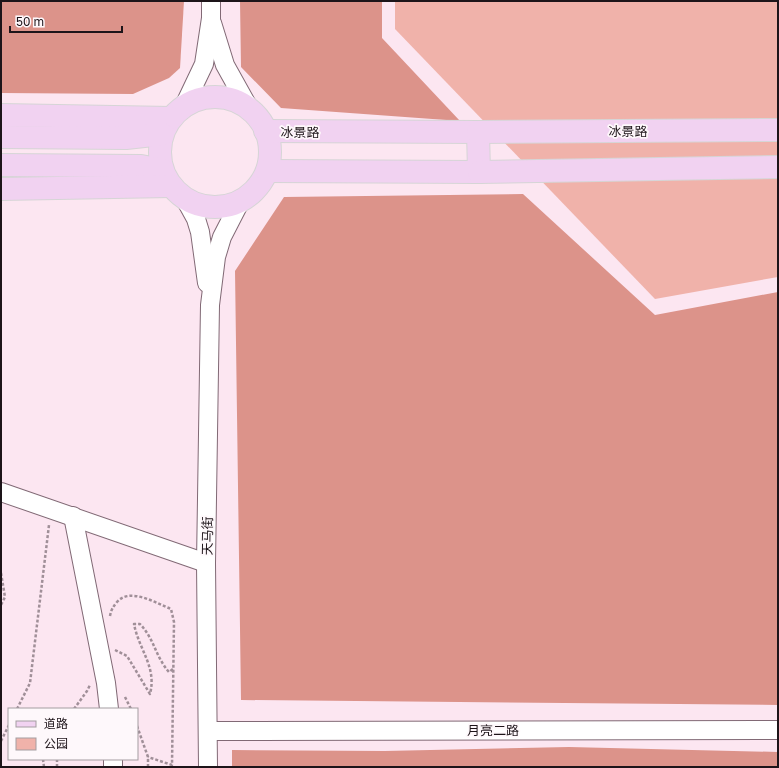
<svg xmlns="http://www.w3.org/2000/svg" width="779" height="768" viewBox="0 0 779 768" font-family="'Golos Text','Noto Sans SC',sans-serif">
  <rect width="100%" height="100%" fill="#fce6f1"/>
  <!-- green -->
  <path fill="#f0b2aa" d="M395,1H778V277L655,299L395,29Z"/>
  <!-- forest -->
  <g fill="#dc938a">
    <path d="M1,1H184L180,68L169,78L133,94L1,93Z"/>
    <path d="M240,1H382V38L460,121L281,108L241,67Z"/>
    <path d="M523,194L655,315L778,292V705L241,700L235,271L284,197Z"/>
    <path d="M569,747L778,752V767H232V750L385,751Z"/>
  </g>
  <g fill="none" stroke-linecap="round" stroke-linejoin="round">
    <!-- minor casing -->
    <g stroke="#816975" stroke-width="20">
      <g id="minor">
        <path d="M212,23L225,65L250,110"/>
        <path d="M184,106L204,64L211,18V1"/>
        <path d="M185,199L196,219L200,232L207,283"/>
        <path d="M1,492L206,563"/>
        <path d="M73,516L106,683L109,709"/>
        <path d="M208,731L778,730"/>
        <path d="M113,759V767"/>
        <path d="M208,767L206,563L210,305L216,257L222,237L240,202"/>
      </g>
    </g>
    <!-- major casing -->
    <g stroke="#d6d5d6" stroke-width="24">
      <g id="major">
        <circle cx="215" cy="152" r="55"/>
        <path d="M1,115L171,118"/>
        <path d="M265,131L478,132L479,172L267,171"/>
        <path d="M478,132L778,130"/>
        <path d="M1,137L126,138L162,134"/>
        <path d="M1,165L141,166L162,170"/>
        <path d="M479,172L778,167"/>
        <path d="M1,189L171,186"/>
      </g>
    </g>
    <!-- path -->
    <g stroke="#a08f98" stroke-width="2.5" stroke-dasharray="3 2" stroke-linecap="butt">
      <path d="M1,573L5,597L1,605"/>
      <path d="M110,616C111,610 113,607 117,602C130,587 156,603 171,609L174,622L172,765L148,757"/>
      <path d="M115,650L127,656L150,694C157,667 139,650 134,624H140C155,640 155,656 169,672L173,669"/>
      <path d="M125,697L131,709"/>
      <path d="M17,709L30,683L49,525"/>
      <path d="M74,709L87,691L90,685"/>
      <path d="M137,726L148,757V767"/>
      <path d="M1,741L9,725"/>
      <path d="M43,759L44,767"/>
      <path d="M57,767V759"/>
    </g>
    <!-- minor -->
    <use href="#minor" stroke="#fff" stroke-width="18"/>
    <!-- major -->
    <use href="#major" stroke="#f1d2f1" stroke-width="22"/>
  </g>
  <g text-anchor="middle" stroke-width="3.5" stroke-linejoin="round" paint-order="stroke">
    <!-- street labels -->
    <g font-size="13" fill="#1d1419" stroke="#fef8fb">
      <text x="628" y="136">冰景路</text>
      <text x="300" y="137">冰景路</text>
      <text transform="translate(207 536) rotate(-89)" y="5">天马街</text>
      <text x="493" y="735">月亮二路</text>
    </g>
  </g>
  <!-- border -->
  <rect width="779" height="768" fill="none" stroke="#1d1419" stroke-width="4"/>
  <!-- legend -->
  <rect x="8" y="708" width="130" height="52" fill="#fef8fb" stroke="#a49da1"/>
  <rect x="16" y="721" width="20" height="6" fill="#f1d2f1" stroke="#a49da1"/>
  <text x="44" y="728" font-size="12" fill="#1d1419">道路</text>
  <rect x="16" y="738" width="20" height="12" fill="#f0b2aa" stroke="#a49da1"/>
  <text x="44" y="748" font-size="12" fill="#1d1419">公园</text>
  <!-- scale -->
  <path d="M10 26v6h112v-6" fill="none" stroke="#1d1419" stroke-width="2"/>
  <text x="16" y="26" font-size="12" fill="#1d1419" stroke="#fef8fb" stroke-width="3" paint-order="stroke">50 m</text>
</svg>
